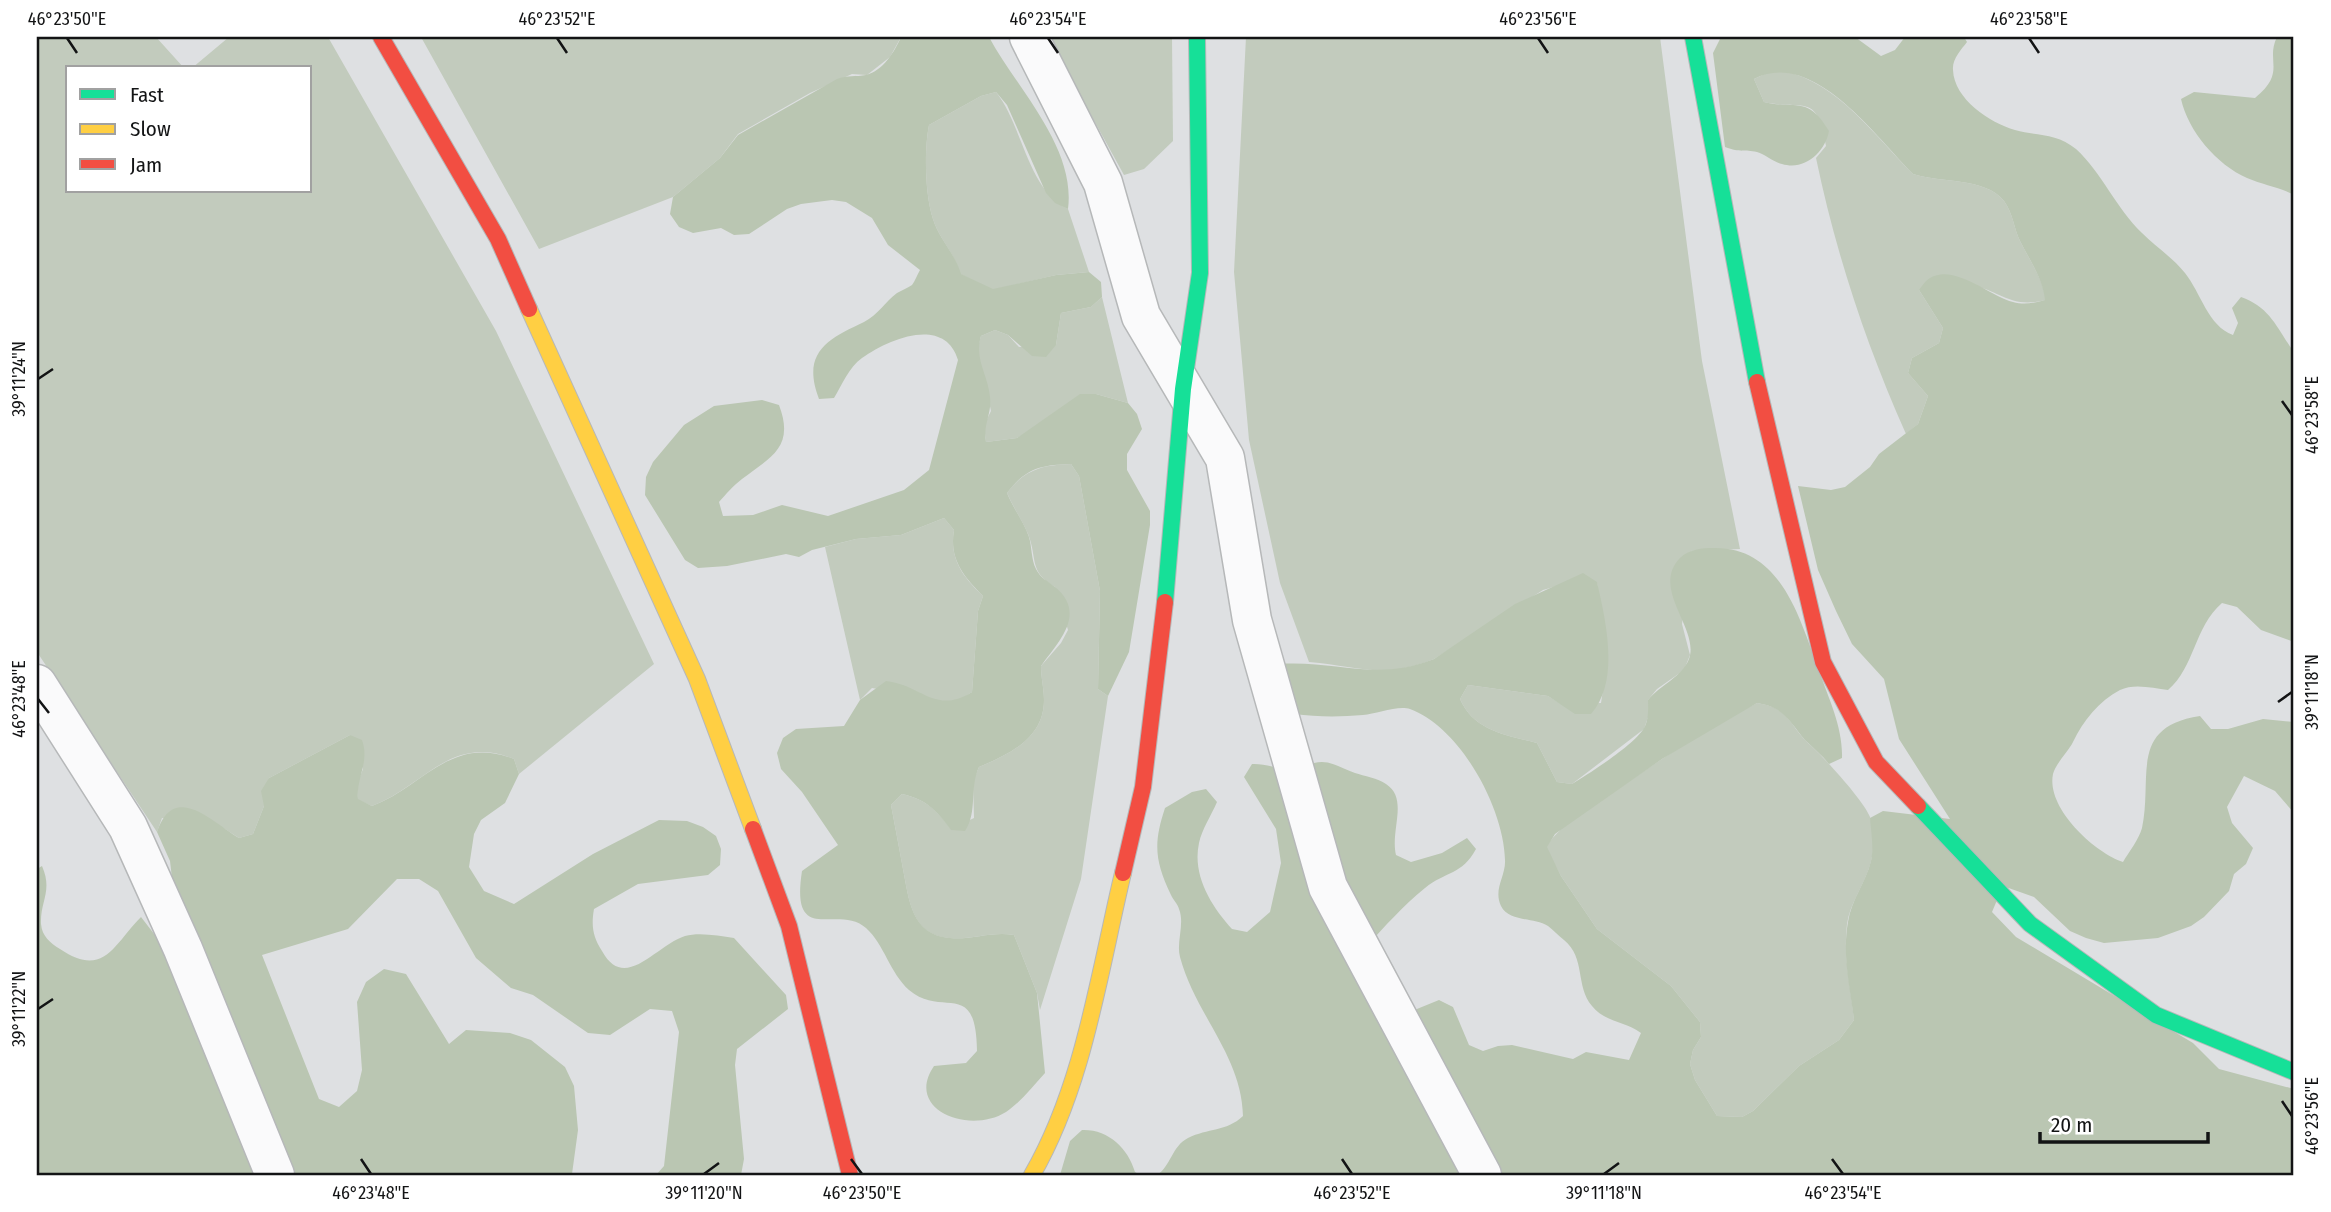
<svg xmlns="http://www.w3.org/2000/svg" width="2331" height="1212" viewBox="0 0 2331 1212" font-family="'Fira Sans Condensed',sans-serif">
  <rect width="100%" height="100%" fill="#dee0e2"/>
  <!-- green -->
  <g fill="#c2cbbd">
    <path d="M37,37H156L184,68H68V191H310V68H192L229,37H328L496,331L654,664L519,774L514,759C451,733 423,787 372,806L358,800L357,784L363,769L350,735L269,778L264,806L253,834L239,838L225,829L162,818L157,832L37,652Z"/>
    <path d="M421,37H901L890,57L867,75L852,74L810,93L738,134L720,158L673,197L539,249Z"/>
    <path d="M1048,37H1172L1173,141L1144,169L1124,175Z"/>
    <path d="M1246,37H1660L1702,361L1740,549L1691,551L1682,624L1690,655L1684,670L1657,689L1648,700L1649,714L1644,729L1572,784L1557,782L1537,743C1506,735 1474,731 1460,699L1468,685L1548,696L1561,704L1601,703L1608,657L1597,583L1557,586L1543,590L1434,659C1383,680 1358,666 1309,662L1280,583L1249,440L1234,272Z"/>
    <path d="M1784,71C1838,83 1875,136 1913,174C1940,183 1985,177 2004,201C2013,213 2014,229 2020,241C2030,261 2043,279 2046,300C2012,308 2004,294 1976,286C1960,282 1936,288 1919,290L1943,328L1939,343L1912,358L1908,373L1928,396L1918,424L1906,434C1866,344 1836,254 1816,158L1826,146C1817,91 1804,111 1764,102L1754,79L1767,73Z"/>
    <path d="M996,92C1023,126 1027,189 1068,209L1089,272L1056,275L993,290L960,274C955,253 939,239 933,219C925,194 924,151 929,125L981,96Z"/>
    <path d="M1102,297L1128,403L1096,394L1017,438L986,442L984,425L991,411L977,350L981,336L995,330L1008,335L1019,347L1056,345L1061,313L1091,307Z"/>
    <path d="M1071,464L1079,476L1100,591L1098,689L1108,696L1081,879L1040,1010L1037,993L1014,935C992,931 972,940 949,938C911,935 909,899 903,869C899,847 895,826 891,805L902,794C925,799 937,810 951,829L974,818L973,781L979,767C1010,754 1044,738 1044,700C1044,688 1041,678 1041,666L1061,643L1068,630L1055,587C1028,571 1038,559 1028,534C1022,520 1013,507 1007,493C1025,469 1043,465 1071,464Z"/>
    <path d="M944,518L954,530C949,559 963,577 983,596L978,611L972,692C967,695 962,699 957,701C944,705 889,691 872,688L860,700L825,547L856,539L901,535Z"/>
    <path d="M1757,703C1790,708 1788,724 1809,744C1823,756 1864,801 1870,817C1875,829 1874,853 1870,865C1864,885 1850,903 1847,924C1843,957 1851,988 1854,1020L1839,1040L1799,1066L1753,1111L1742,1117L1717,1116L1695,1080L1690,1064L1693,1050L1701,1037L1700,1022L1671,986L1597,929L1561,876L1546,847C1564,820 1596,804 1622,786C1666,756 1710,726 1757,703Z"/>
  </g>
  <!-- forest -->
  <g fill="#bac6b2">
    <path d="M901,37H989C1017,89 1076,147 1068,209L1055,203L1046,193L1007,105L996,92L981,96L929,125C924,151 925,194 933,219C939,239 955,253 961,274L993,289L1056,275L1089,272L1101,282L1102,297L1091,307L1061,313L1056,345L1046,357L1032,356L1008,335L995,330L981,336C974,360 988,374 990,397C992,415 983,422 986,442L1017,438L1080,394H1096L1128,403L1137,414L1142,429L1127,454V470L1150,511V525L1129,652L1108,696L1098,689L1100,591L1079,476L1071,464C1041,465 1026,468 1007,493C1013,508 1024,522 1029,537C1032,547 1031,559 1036,569C1041,579 1047,580 1055,587C1088,614 1057,643 1041,666C1041,678 1044,688 1044,700C1044,738 1010,754 979,767C969,789 978,811 965,831L951,830C937,810 925,799 902,794L891,805C895,826 899,847 903,869C909,899 911,935 950,938C972,940 992,931 1014,935L1037,993L1045,1073C1033,1086 1021,1102 1006,1112C969,1135 904,1110 934,1066L966,1063L977,1051C976,977 943,1019 909,990C890,973 884,944 866,928C838,903 790,948 802,871L838,845L802,792L781,769L777,753L783,738L796,729L844,726L860,700L886,681C922,685 935,715 972,692L978,611L983,596C963,576 949,559 954,530L944,518L901,535L856,539L812,550L799,557L786,554L727,566L698,568L685,560L645,495L646,477L653,462L684,425L714,406L762,400L779,405C795,447 771,457 742,479C734,485 726,494 719,502L723,516L753,515L782,505L828,516L904,490L929,470L958,360C945,316 890,338 862,358C849,367 842,385 834,398L819,399C801,352 828,339 864,322C878,315 885,302 897,293C902,290 908,288 912,285C915,281 917,275 920,270L888,245L872,218L846,202L832,200L801,204L787,209L749,234L734,235L721,228L693,233L679,227L670,214L673,197L720,158L738,135L837,79C847,75 856,77 866,75C883,71 895,51 901,37Z"/>
    <path d="M1721,37H1855L1881,56L1895,50L1905,37H1964L1967,42C1961,50 1952,59 1953,70C1954,99 1990,123 2015,130C2037,136 2057,133 2076,149C2102,173 2116,208 2142,233C2156,247 2173,258 2185,273C2201,293 2208,326 2233,335L2238,323L2232,308L2241,297C2270,307 2277,328 2293,351L2294,642L2261,630L2237,607L2222,603C2194,627 2195,667 2168,690C2153,688 2134,683 2120,690C2099,701 2083,721 2073,742C2068,752 2056,763 2053,774C2046,808 2094,852 2123,862C2129,852 2139,839 2142,828C2153,777 2128,727 2200,716L2211,729H2228L2263,719L2294,722V813L2275,791L2244,776L2227,807L2232,823L2253,848L2246,864L2234,874L2229,891L2204,917L2191,926L2158,938L2104,943L2086,938L2070,931L2034,897L2003,886L1992,912L2016,937L2193,1043L2219,1069L2294,1089V1175H1157C1171,1166 1172,1146 1188,1138C1208,1128 1226,1132 1243,1116C1242,1056 1195,1014 1180,957C1176,942 1185,924 1179,909C1178,904 1173,900 1171,895C1155,861 1153,844 1165,808L1192,792L1206,789L1217,802C1211,816 1202,829 1199,843C1192,875 1211,906 1232,929L1247,932L1270,912L1281,863L1276,829L1244,777L1252,764C1269,763 1289,773 1307,777L1314,763C1330,759 1340,768 1355,773C1364,776 1378,778 1386,784C1409,799 1390,830 1396,855L1411,862L1442,853L1467,838L1476,849C1462,875 1446,871 1425,888C1403,906 1385,926 1366,947L1412,1011L1439,1000L1453,1007L1469,1045L1483,1051L1498,1046L1512,1045L1573,1059L1586,1052L1629,1060L1641,1033C1625,1021 1606,1023 1592,1006C1575,986 1586,958 1564,940C1559,936 1553,930 1548,926C1533,917 1509,922 1501,906C1493,889 1506,876 1505,860C1504,808 1460,727 1410,709C1398,705 1376,714 1363,715C1340,717 1317,717 1294,714L1279,664C1336,660 1376,682 1434,659L1515,604L1583,573L1597,582C1606,622 1620,681 1591,714H1575L1548,696L1468,685L1460,699C1474,731 1506,735 1537,743L1557,782L1572,784C1590,773 1634,745 1644,728C1649,719 1648,709 1648,700C1660,685 1682,677 1689,659C1700,629 1650,589 1680,558C1689,549 1702,548 1714,548C1782,547 1800,620 1819,671C1829,699 1843,728 1842,758L1829,764C1822,755 1813,748 1805,740C1789,721 1784,707 1757,703L1662,759L1555,834L1547,847L1561,876L1597,929L1671,986L1700,1022L1701,1037L1693,1050L1690,1064L1695,1080L1717,1116L1742,1117L1753,1111L1799,1066L1839,1040L1854,1020C1850,987 1842,955 1848,922C1851,900 1866,882 1871,861C1874,847 1871,832 1870,818L1883,811L1950,819L1899,739L1884,679L1852,644L1836,611L1818,570L1798,486L1831,490L1845,487L1870,467L1879,454L1918,424L1928,396L1908,373L1912,358L1939,343L1943,328L1919,290C1922,286 1926,280 1930,278C1954,263 1990,296 2013,302C2024,305 2034,303 2045,300C2043,279 2030,261 2020,241C2014,229 2013,213 2004,201C1985,177 1940,183 1913,174C1876,137 1813,48 1754,79L1764,102C1798,110 1807,95 1829,131C1825,152 1805,171 1782,164C1773,162 1765,154 1757,152C1744,149 1741,153 1725,147L1713,53Z"/>
    <path d="M2277,37H2294V195C2279,187 2263,185 2247,178C2217,165 2188,131 2181,99L2194,92L2255,98C2287,72 2265,61 2277,37Z"/>
    <path d="M350,735L362,740C370,762 356,778 358,799L372,806C423,787 451,734 514,759L519,774L505,803L481,820L474,834L469,867L484,891L514,904L593,854L659,820L687,821L703,827L716,836L721,849L720,865L708,875L638,884L594,909C591,926 593,937 602,951C625,993 656,945 685,936C700,932 719,936 734,938L786,995L788,1009L737,1049L735,1065L744,1159L741,1175H656L664,1166L679,1032L672,1011L650,1009L610,1035L588,1033L533,995L511,988L476,958L438,891L419,879H397L348,929L262,955L319,1099L339,1107L357,1091L362,1070L357,1002L366,982L384,969L406,974L449,1044L466,1030L510,1033L531,1040L565,1067L574,1086L578,1130L572,1174L37,1175V869L42,866C53,891 40,901 41,924C42,936 50,943 60,949C104,979 114,944 141,917L168,952L172,878L170,861L157,832C174,781 212,822 239,838L253,834L264,806L261,791L269,778Z"/>
    <path d="M1082,1130C1108,1129 1128,1148 1135,1172L1140,1175H1060L1070,1141Z"/>
  </g>
  <g fill="none" stroke-linecap="round" stroke-linejoin="round">
    <!-- street casing -->
    <g stroke="#b6b8b9" stroke-width="41">
      <g id="street">
        <path d="M1029,37L1103,183L1141,316L1225,458L1252,620L1328,887L1482,1175"/>
        <path d="M37,684L128,827L183,949L275,1175"/>
      </g>
    </g>
    <!-- fast casing -->
    <g stroke="#b6b8b9" stroke-width="18">
      <g id="fast">
        <path d="M1693,37L1757,382"/>
        <path d="M1165,602L1183,389L1200,273L1197,37"/>
        <path d="M1918,806L2030,924L2156,1015L2294,1072"/>
      </g>
    </g>
    <!-- slow casing -->
    <g stroke="#b6b8b9" stroke-width="18">
      <g id="slow">
        <path d="M529,309L697,679L753,829"/>
        <path d="M1032,1175C1084,1085 1099,973 1123,873"/>
      </g>
    </g>
    <!-- jam casing -->
    <g stroke="#b6b8b9" stroke-width="18">
      <g id="jam">
        <path d="M381,37L498,239L529,309"/>
        <path d="M1757,382L1823,662L1876,762L1918,806"/>
        <path d="M753,829L789,926L850,1175"/>
        <path d="M1123,873L1143,787L1165,602"/>
      </g>
    </g>
    <!-- street -->
    <use href="#street" stroke="#fafafb" stroke-width="38"/>
    <!-- fast -->
    <use href="#fast" stroke="#16e098" stroke-width="16"/>
    <!-- slow -->
    <use href="#slow" stroke="#ffcf43" stroke-width="16"/>
    <!-- jam -->
    <use href="#jam" stroke="#f24e42" stroke-width="16"/>
  </g>
  <!-- ticks -->
  <path fill="none" stroke="#131415" stroke-width="2.5" d="M67,38L77,53M557,38L567,53M1048,38L1058,53M1538,38L1548,53M2029,38L2039,53M38,379L53,369M2282,401L2292,415M38,699L49,713M2278,702L2292,692M38,1009L53,999M2282,1101L2292,1116M361,1159L371,1174M851,1159L862,1174M1342,1159L1352,1174M1832,1159L1843,1174M704,1174L719,1163M1604,1174L1619,1163"/>
  <!-- border -->
  <rect width="2331" height="1212" fill="none" stroke="#ffffff" stroke-width="77"/>
  <!-- legend -->
  <rect x="66" y="66" width="245" height="126" fill="#ffffff" stroke="#a1a1a1" stroke-width="2"/>
  <rect x="80" y="89" width="35" height="10" fill="#16e098" stroke="#a1a1a1" stroke-width="2"/>
  <text x="130" y="102" font-size="21" fill="#131415">Fast</text>
  <rect x="80" y="124" width="35" height="10" fill="#ffcf43" stroke="#a1a1a1" stroke-width="2"/>
  <text x="130" y="136" font-size="21" fill="#131415">Slow</text>
  <rect x="80" y="159" width="35" height="10" fill="#f24e42" stroke="#a1a1a1" stroke-width="2"/>
  <text x="130" y="172" font-size="21" fill="#131415">Jam</text>
  <!-- scale -->
  <path d="M2040 1132v10h168v-10" fill="none" stroke="#131415" stroke-width="3.5"/>
  <text x="2051" y="1132" font-size="21" fill="#131415" stroke="#ffffff" stroke-width="5" paint-order="stroke">20 m</text>
  <rect x="38" y="38" width="2254" height="1136" fill="none" stroke="#131415" stroke-width="2.5"/>
  <g font-size="18" text-anchor="middle" fill="#131415">
    <text x="67" y="25">46°23'50"E</text>
    <text x="557" y="25">46°23'52"E</text>
    <text x="1048" y="25">46°23'54"E</text>
    <text x="1538" y="25">46°23'56"E</text>
    <text x="2029" y="25">46°23'58"E</text>
    <text transform="translate(19 379) rotate(-90)" y="6">39°11'24"N</text>
    <text transform="translate(2312 415) rotate(-90)" y="6">46°23'58"E</text>
    <text transform="translate(2312 692) rotate(-90)" y="6">39°11'18"N</text>
    <text transform="translate(19 699) rotate(-90)" y="6">46°23'48"E</text>
    <text transform="translate(19 1009) rotate(-90)" y="6">39°11'22"N</text>
    <text transform="translate(2312 1116) rotate(-90)" y="6">46°23'56"E</text>
    <text x="371" y="1199">46°23'48"E</text>
    <text x="704" y="1199">39°11'20"N</text>
    <text x="862" y="1199">46°23'50"E</text>
    <text x="1352" y="1199">46°23'52"E</text>
    <text x="1604" y="1199">39°11'18"N</text>
    <text x="1843" y="1199">46°23'54"E</text>
  </g>
</svg>
